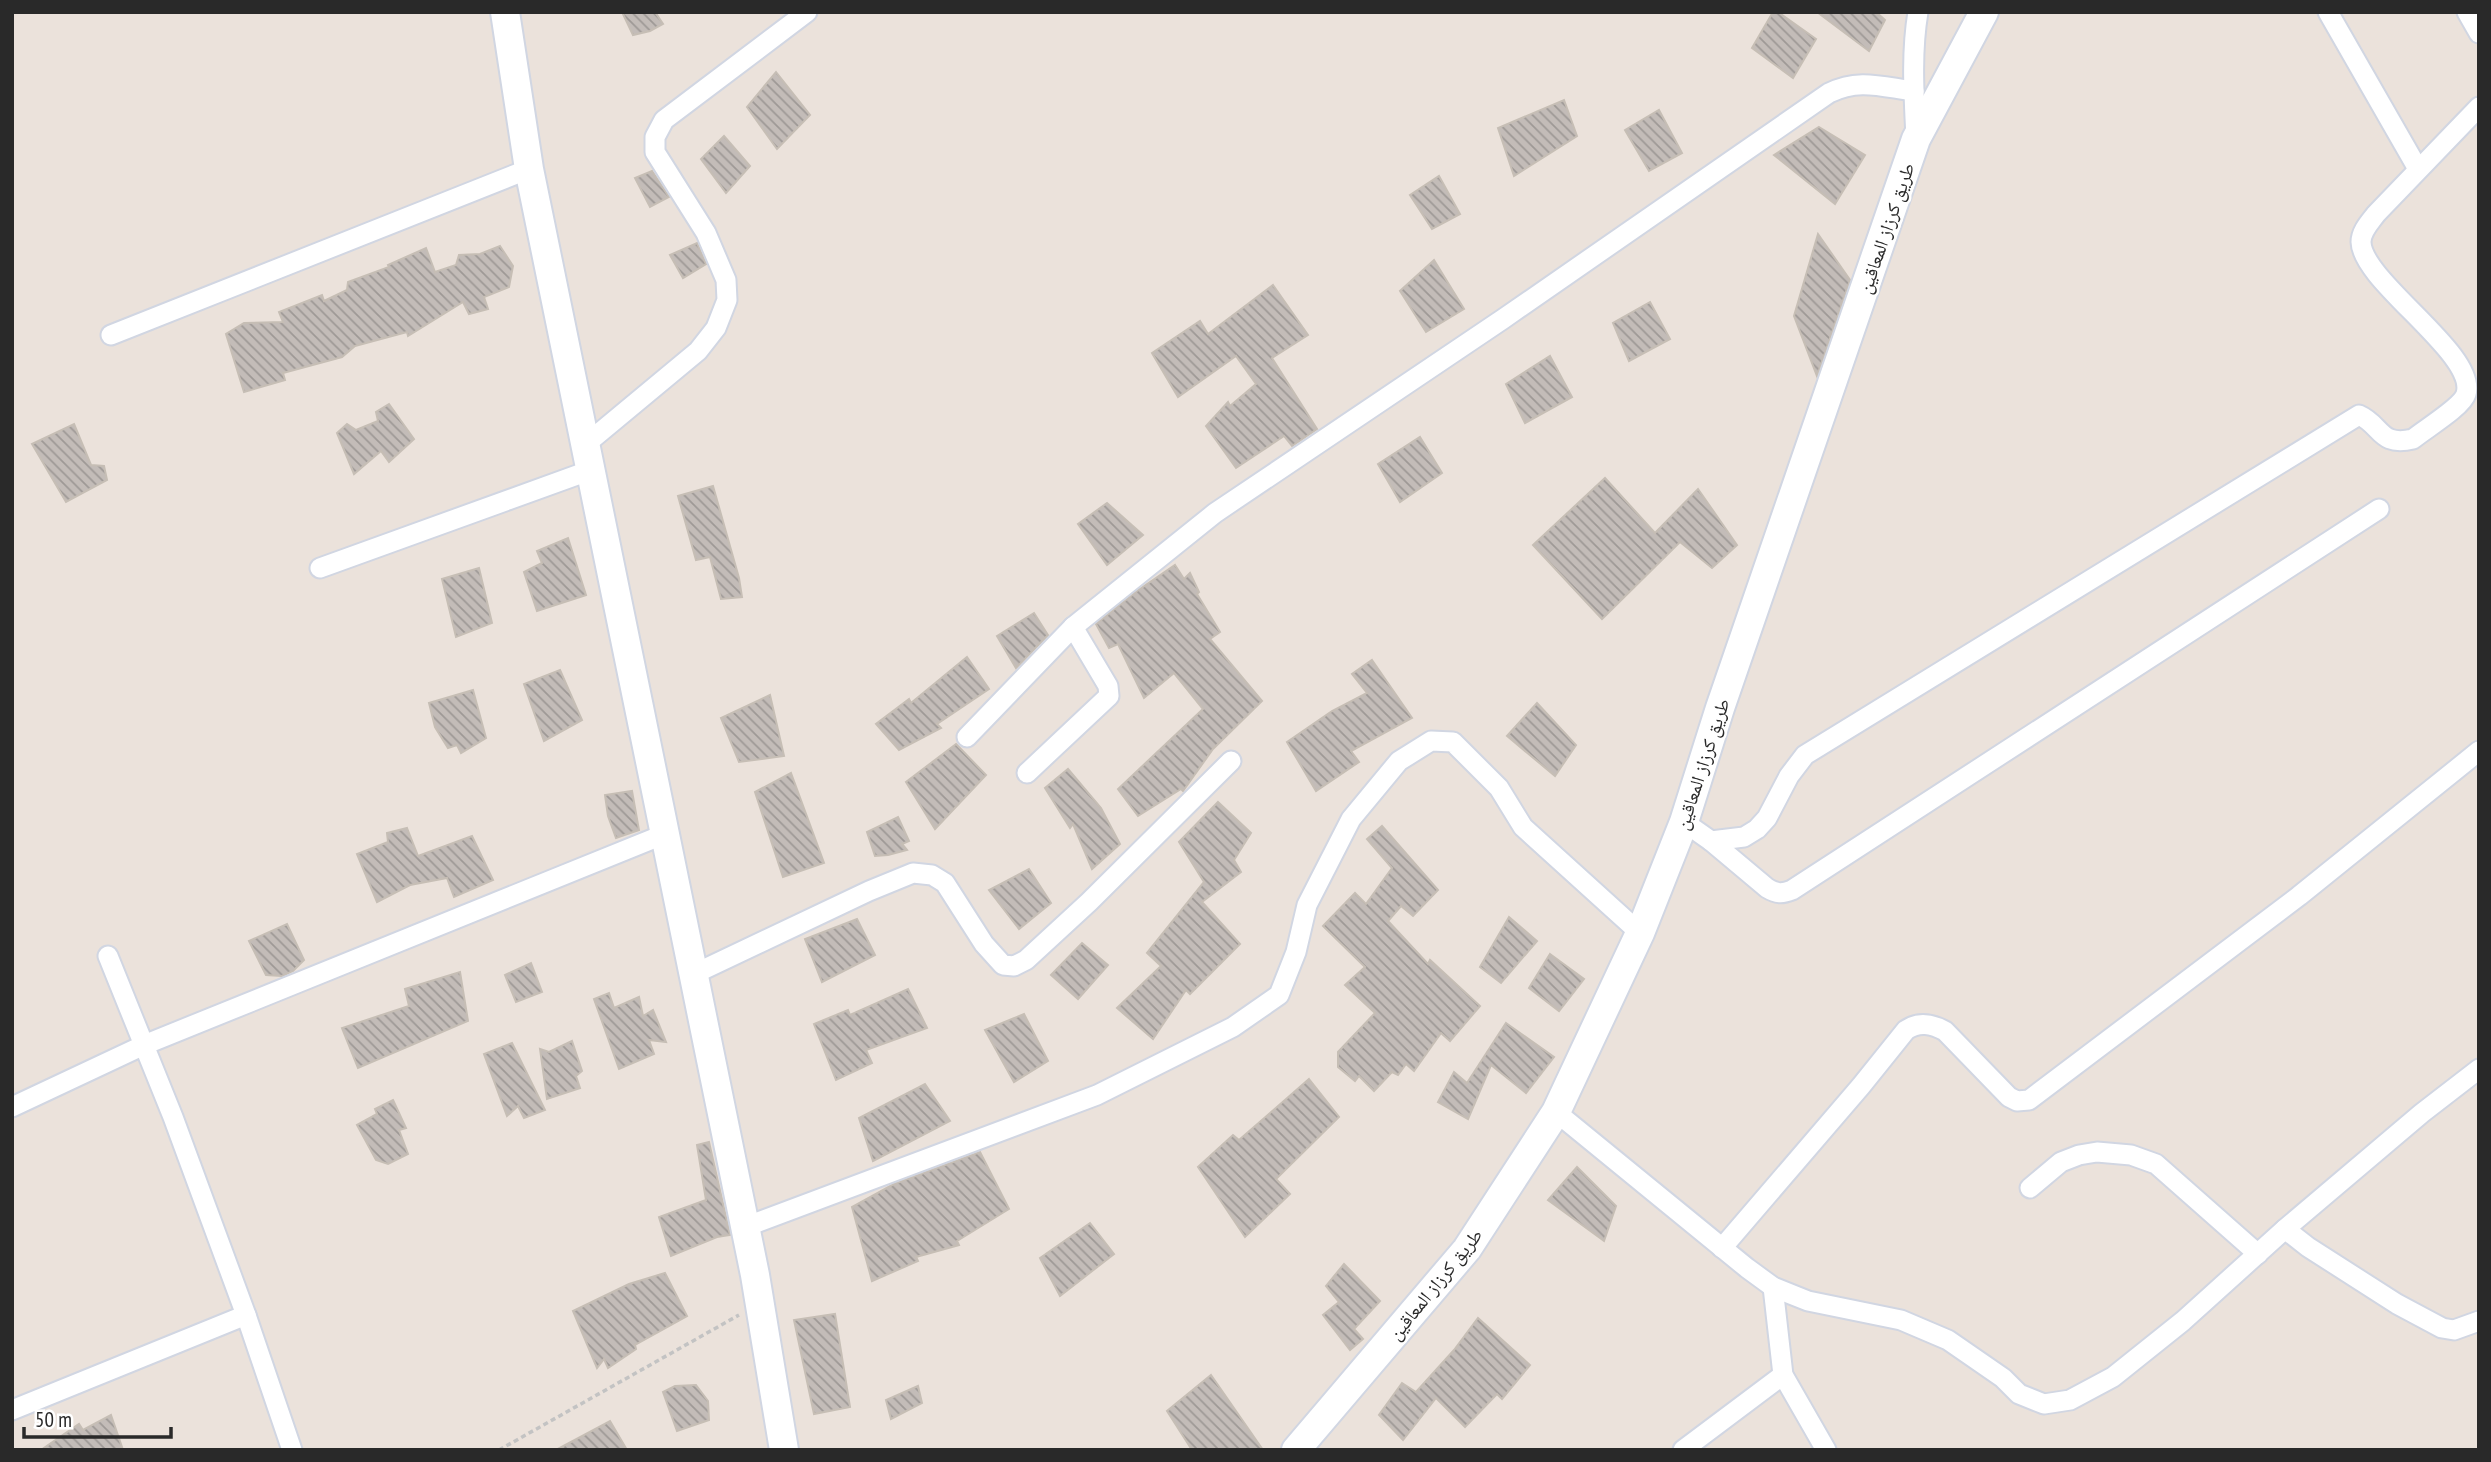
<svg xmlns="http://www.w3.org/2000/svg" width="2491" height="1462" viewBox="0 0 2491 1462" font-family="'PT Sans Narrow','Noto Naskh Arabic',sans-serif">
  <defs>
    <pattern id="building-back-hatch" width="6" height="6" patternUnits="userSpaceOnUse" patternTransform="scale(1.75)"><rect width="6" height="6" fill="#c3bcb8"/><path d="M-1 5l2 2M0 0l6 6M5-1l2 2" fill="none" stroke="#9e9996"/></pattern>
  </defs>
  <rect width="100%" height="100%" fill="#ebe2db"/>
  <!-- building -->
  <g fill="url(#building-back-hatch)" stroke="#c6beb5" stroke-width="2">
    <path d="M622,12H655L663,24L650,31L633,35Z"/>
    <path d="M1773,12H1778L1816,39L1793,78L1752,48Z"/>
    <path d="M1817,12H1876L1885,20L1869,51Z"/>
    <path d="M776,72L810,115L777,149L747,107Z"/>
    <path d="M1564,100L1577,136L1514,176L1498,128Z"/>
    <path d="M1659,110L1682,153L1649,171L1625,130Z"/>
    <path d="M1819,127L1865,155L1835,204L1774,155Z"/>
    <path d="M724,136L750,166L726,193L701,159Z"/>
    <path d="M652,171L669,197L650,207L635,178Z"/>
    <path d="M1439,176L1460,214L1432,229L1410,195Z"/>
    <path d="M1818,234L1850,280L1817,376L1794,316Z"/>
    <path d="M697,243L706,264L683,278L670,255Z"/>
    <path d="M500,246L513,266L509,287L484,297L488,309L469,314L463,302L408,336L407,332L355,346L342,357L283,373L285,380L244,392L226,334L244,323L283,322L279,312L322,295L324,301L347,290L348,282L389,267L388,265L426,248L435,272L456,265L459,255L480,254Z"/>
    <path d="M1434,260L1464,309L1426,332L1400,291Z"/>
    <path d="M1273,285L1308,335L1272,358L1317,429L1292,446L1284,436L1236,468L1206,426L1228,402L1230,406L1256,384L1236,356L1178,397L1152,353L1200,321L1208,334Z"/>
    <path d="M1650,302L1670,339L1629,361L1613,323Z"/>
    <path d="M1550,356L1572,397L1525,423L1506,384Z"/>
    <path d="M389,404L414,439L389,462L381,451L354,474L337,433L347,424L356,430L378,421L376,412Z"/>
    <path d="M74,424L91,465L104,466L107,480L66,502L32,444Z"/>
    <path d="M1420,437L1442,473L1400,502L1378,464Z"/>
    <path d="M1605,478L1655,533L1698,489L1737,545L1712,568L1680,542L1602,619L1533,545Z"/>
    <path d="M713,486L739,578L742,597L721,599L710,557L696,560L678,496Z"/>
    <path d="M1107,503L1143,535L1107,565L1078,524Z"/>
    <path d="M568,538L586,595L537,611L524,572L542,563L537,551Z"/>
    <path d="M1175,565L1184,579L1190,573L1199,592L1197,594L1220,632L1210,639L1262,701L1213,749L1183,791L1181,789L1138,816L1118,789L1203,709L1174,673L1144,698L1118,644L1109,648L1096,624L1137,591Z"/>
    <path d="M479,568L492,623L456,637L442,579Z"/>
    <path d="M1034,613L1048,635L1016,668L997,636Z"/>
    <path d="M967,657L989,689L937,724L941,728L899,750L876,724L909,699L911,703Z"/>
    <path d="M1372,660L1412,718L1351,751L1359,762L1316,791L1287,742L1332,711L1367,693L1352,674Z"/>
    <path d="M560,670L582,720L544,741L524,684Z"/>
    <path d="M473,690L486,738L461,753L457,745L448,748L435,727L429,703Z"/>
    <path d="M770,695L784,756L739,762L721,718Z"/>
    <path d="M1537,703L1576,745L1555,776L1507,736Z"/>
    <path d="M956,744L986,775L935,829L906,782Z"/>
    <path d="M1068,769L1101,808L1120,844L1092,869L1073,824L1070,828L1045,788Z"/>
    <path d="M791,773L824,863L783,877L755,792Z"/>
    <path d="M632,791L639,830L616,838L608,816L605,795Z"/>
    <path d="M1218,802L1251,833L1234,860L1241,872L1202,902L1240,944L1190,994L1186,990L1153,1039L1117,1008L1161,966L1147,953L1204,882L1179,842Z"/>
    <path d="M898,817L909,841L902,844L907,850L888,855L875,856L867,832Z"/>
    <path d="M1382,826L1438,890L1413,916L1401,906L1388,921L1428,964L1430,960L1480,1006L1450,1041L1441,1033L1414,1071L1406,1064L1398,1075L1392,1072L1374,1091L1359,1076L1355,1081L1338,1067V1052L1375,1013L1345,985L1365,967L1323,926L1355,893L1366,904L1392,868L1367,839Z"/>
    <path d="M407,828L418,856L472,836L493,880L454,897L447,878L410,885L377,902L357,854L388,842L387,833Z"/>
    <path d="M1029,869L1051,903L1019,929L989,890Z"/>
    <path d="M1509,917L1537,941L1501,983L1480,967Z"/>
    <path d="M857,919L875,955L822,982L805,939Z"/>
    <path d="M287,924L304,960L293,971L282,976L266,975L249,941Z"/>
    <path d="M1082,943L1108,965L1078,999L1051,975Z"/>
    <path d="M1550,954L1584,979L1559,1011L1529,988Z"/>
    <path d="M531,963L542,992L516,1002L505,975Z"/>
    <path d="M460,972L468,1021L358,1068L342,1028L409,1006L405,989Z"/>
    <path d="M908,989L927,1028L866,1050L872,1063L836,1080L814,1024L848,1010L850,1015Z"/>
    <path d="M609,993L614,1008L639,997L643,1016L653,1010L666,1042L649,1040L654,1054L619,1069L594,999Z"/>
    <path d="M1024,1014L1048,1061L1014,1082L985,1030Z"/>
    <path d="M1506,1023L1554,1057L1526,1093L1491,1065L1468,1119L1438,1102L1454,1072L1467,1083Z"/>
    <path d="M572,1041L582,1071L576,1076L580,1088L547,1099L540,1049L549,1052Z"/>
    <path d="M512,1043L545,1110L524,1118L518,1106L507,1116L484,1054Z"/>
    <path d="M1309,1079L1339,1117L1276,1179L1290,1194L1245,1237L1198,1167L1233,1135L1239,1140Z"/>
    <path d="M925,1084L950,1121L873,1161L859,1118Z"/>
    <path d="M393,1100L406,1128L399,1130L408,1154L388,1164L376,1160L357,1125L377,1114L375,1109Z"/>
    <path d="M709,1142L730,1235L717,1237L671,1256L659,1217L706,1200L697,1145Z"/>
    <path d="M980,1152L1009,1209L957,1241L959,1245L916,1257L918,1261L872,1281L852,1207L894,1184Z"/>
    <path d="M1577,1167L1616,1206L1604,1241L1548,1200Z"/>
    <path d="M1090,1223L1114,1254L1060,1296L1040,1258Z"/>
    <path d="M1344,1264L1380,1301L1354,1329L1363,1339L1350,1350L1323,1315L1339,1302L1326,1286Z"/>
    <path d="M665,1273L687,1316L635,1345L636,1349L608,1368L604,1359L597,1368L573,1311L629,1284Z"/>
    <path d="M835,1314L850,1407L814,1414L794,1320Z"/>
    <path d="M1478,1318L1530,1365L1502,1399L1497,1394L1465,1427L1436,1398L1403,1440L1379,1415L1402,1383L1416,1392L1454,1350Z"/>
    <path d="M1211,1375L1263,1450H1192L1167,1411Z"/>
    <path d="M696,1385L708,1401L709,1420L677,1431L663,1392L675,1386Z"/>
    <path d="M918,1386L922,1403L891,1419L886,1400Z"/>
    <path d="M111,1415L123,1450H41L79,1424L83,1430Z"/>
    <path d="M610,1421L627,1450H556Z"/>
  </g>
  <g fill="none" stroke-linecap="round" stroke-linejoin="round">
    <!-- street casing -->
    <g stroke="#d1d6e2" stroke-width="23">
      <g id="street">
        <path d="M2328,12L2418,169"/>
        <path d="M2467,12L2479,33"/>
        <path d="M1916,138C1914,96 1911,53 1918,12"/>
        <path d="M111,335L529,169"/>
        <path d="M586,444L698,351L716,328L727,300L726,280L706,233L655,152V137L664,120L807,12"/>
        <path d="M320,568L591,470"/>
        <path d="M967,737L1073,627L1215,513L1503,319L1829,93C1859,78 1882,87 1914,91"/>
        <path d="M1027,773L1109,696L1108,686L1073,627"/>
        <path d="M1684,822L1711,841L1744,837L1757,829L1767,818L1789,776L1805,755L2359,415C2382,425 2379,447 2413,439C2425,429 2462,407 2466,394C2478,354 2362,282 2361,242C2361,231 2370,222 2376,214L2479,107"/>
        <path d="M1711,841L1767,888C1777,894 1782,894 1792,890L2379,509"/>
        <path d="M108,956L173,1117L246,1315L292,1450"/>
        <path d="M694,974L869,891L913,873L932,875L945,883L984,944L1003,965L1014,966L1026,960L1089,902L1231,761"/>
        <path d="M12,1107L144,1045L665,834"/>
        <path d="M1556,1112L1747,1268L1773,1287L1808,1301L1901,1320L1948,1340L2003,1378L2019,1394L2044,1404L2070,1400L2113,1377L2183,1321L2285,1229L2308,1247L2397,1304L2442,1328L2454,1330L2479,1321"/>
        <path d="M2030,1188L2061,1162L2079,1155L2097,1152L2131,1155L2156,1164L2258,1254"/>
        <path d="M745,1227L1097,1095L1233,1027L1279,995L1296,952L1307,905L1351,819L1399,761L1431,741L1453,742L1499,788L1523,827L1640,933"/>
        <path d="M2285,1229L2422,1113L2479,1069"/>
        <path d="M1722,1248L1861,1086L1906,1030C1919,1021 1932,1024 1945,1031L2009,1097L2017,1101L2029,1100L2299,896L2479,751"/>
        <path d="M1773,1287L1783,1375L1826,1450"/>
        <path d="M12,1410L246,1315"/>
        <path d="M1683,1450L1783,1375"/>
      </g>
    </g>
    <!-- secondary casing -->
    <g stroke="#d1d6e2" stroke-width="32">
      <g id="secondary">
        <path d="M505,12L529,169L755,1275L784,1450"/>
        <path d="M1296,1450L1467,1249L1556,1112L1640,933L1684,822L1720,708L1916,139L1984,12"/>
      </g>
    </g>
    <!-- path -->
    <path stroke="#c3c3c3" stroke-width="3.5" stroke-dasharray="5 3.5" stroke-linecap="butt" d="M499,1450L739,1315"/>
    <!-- street -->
    <use href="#street" stroke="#fff" stroke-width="19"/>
    <!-- secondary -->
    <use href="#secondary" stroke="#fff" stroke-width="28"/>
  </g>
  <g text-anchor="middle" stroke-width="5" stroke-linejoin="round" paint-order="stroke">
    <!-- street labels -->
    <g font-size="19" fill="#292929" stroke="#fff">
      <text transform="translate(1886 228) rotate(-71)" y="7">طريق كرزاز المعاقين</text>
      <text transform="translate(1702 764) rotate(-72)" y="7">طريق كرزاز المعاقين</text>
      <text transform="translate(1435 1284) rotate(-51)" y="7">طريق كرزاز المعاقين</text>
    </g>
  </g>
  <!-- border -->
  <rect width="2491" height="1462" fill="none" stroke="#292929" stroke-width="28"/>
  <!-- scale -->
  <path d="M24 1427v10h147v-10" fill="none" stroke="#292929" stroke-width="3.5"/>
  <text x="35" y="1427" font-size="21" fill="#292929" stroke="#ffffff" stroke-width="5" paint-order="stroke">50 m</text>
</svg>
